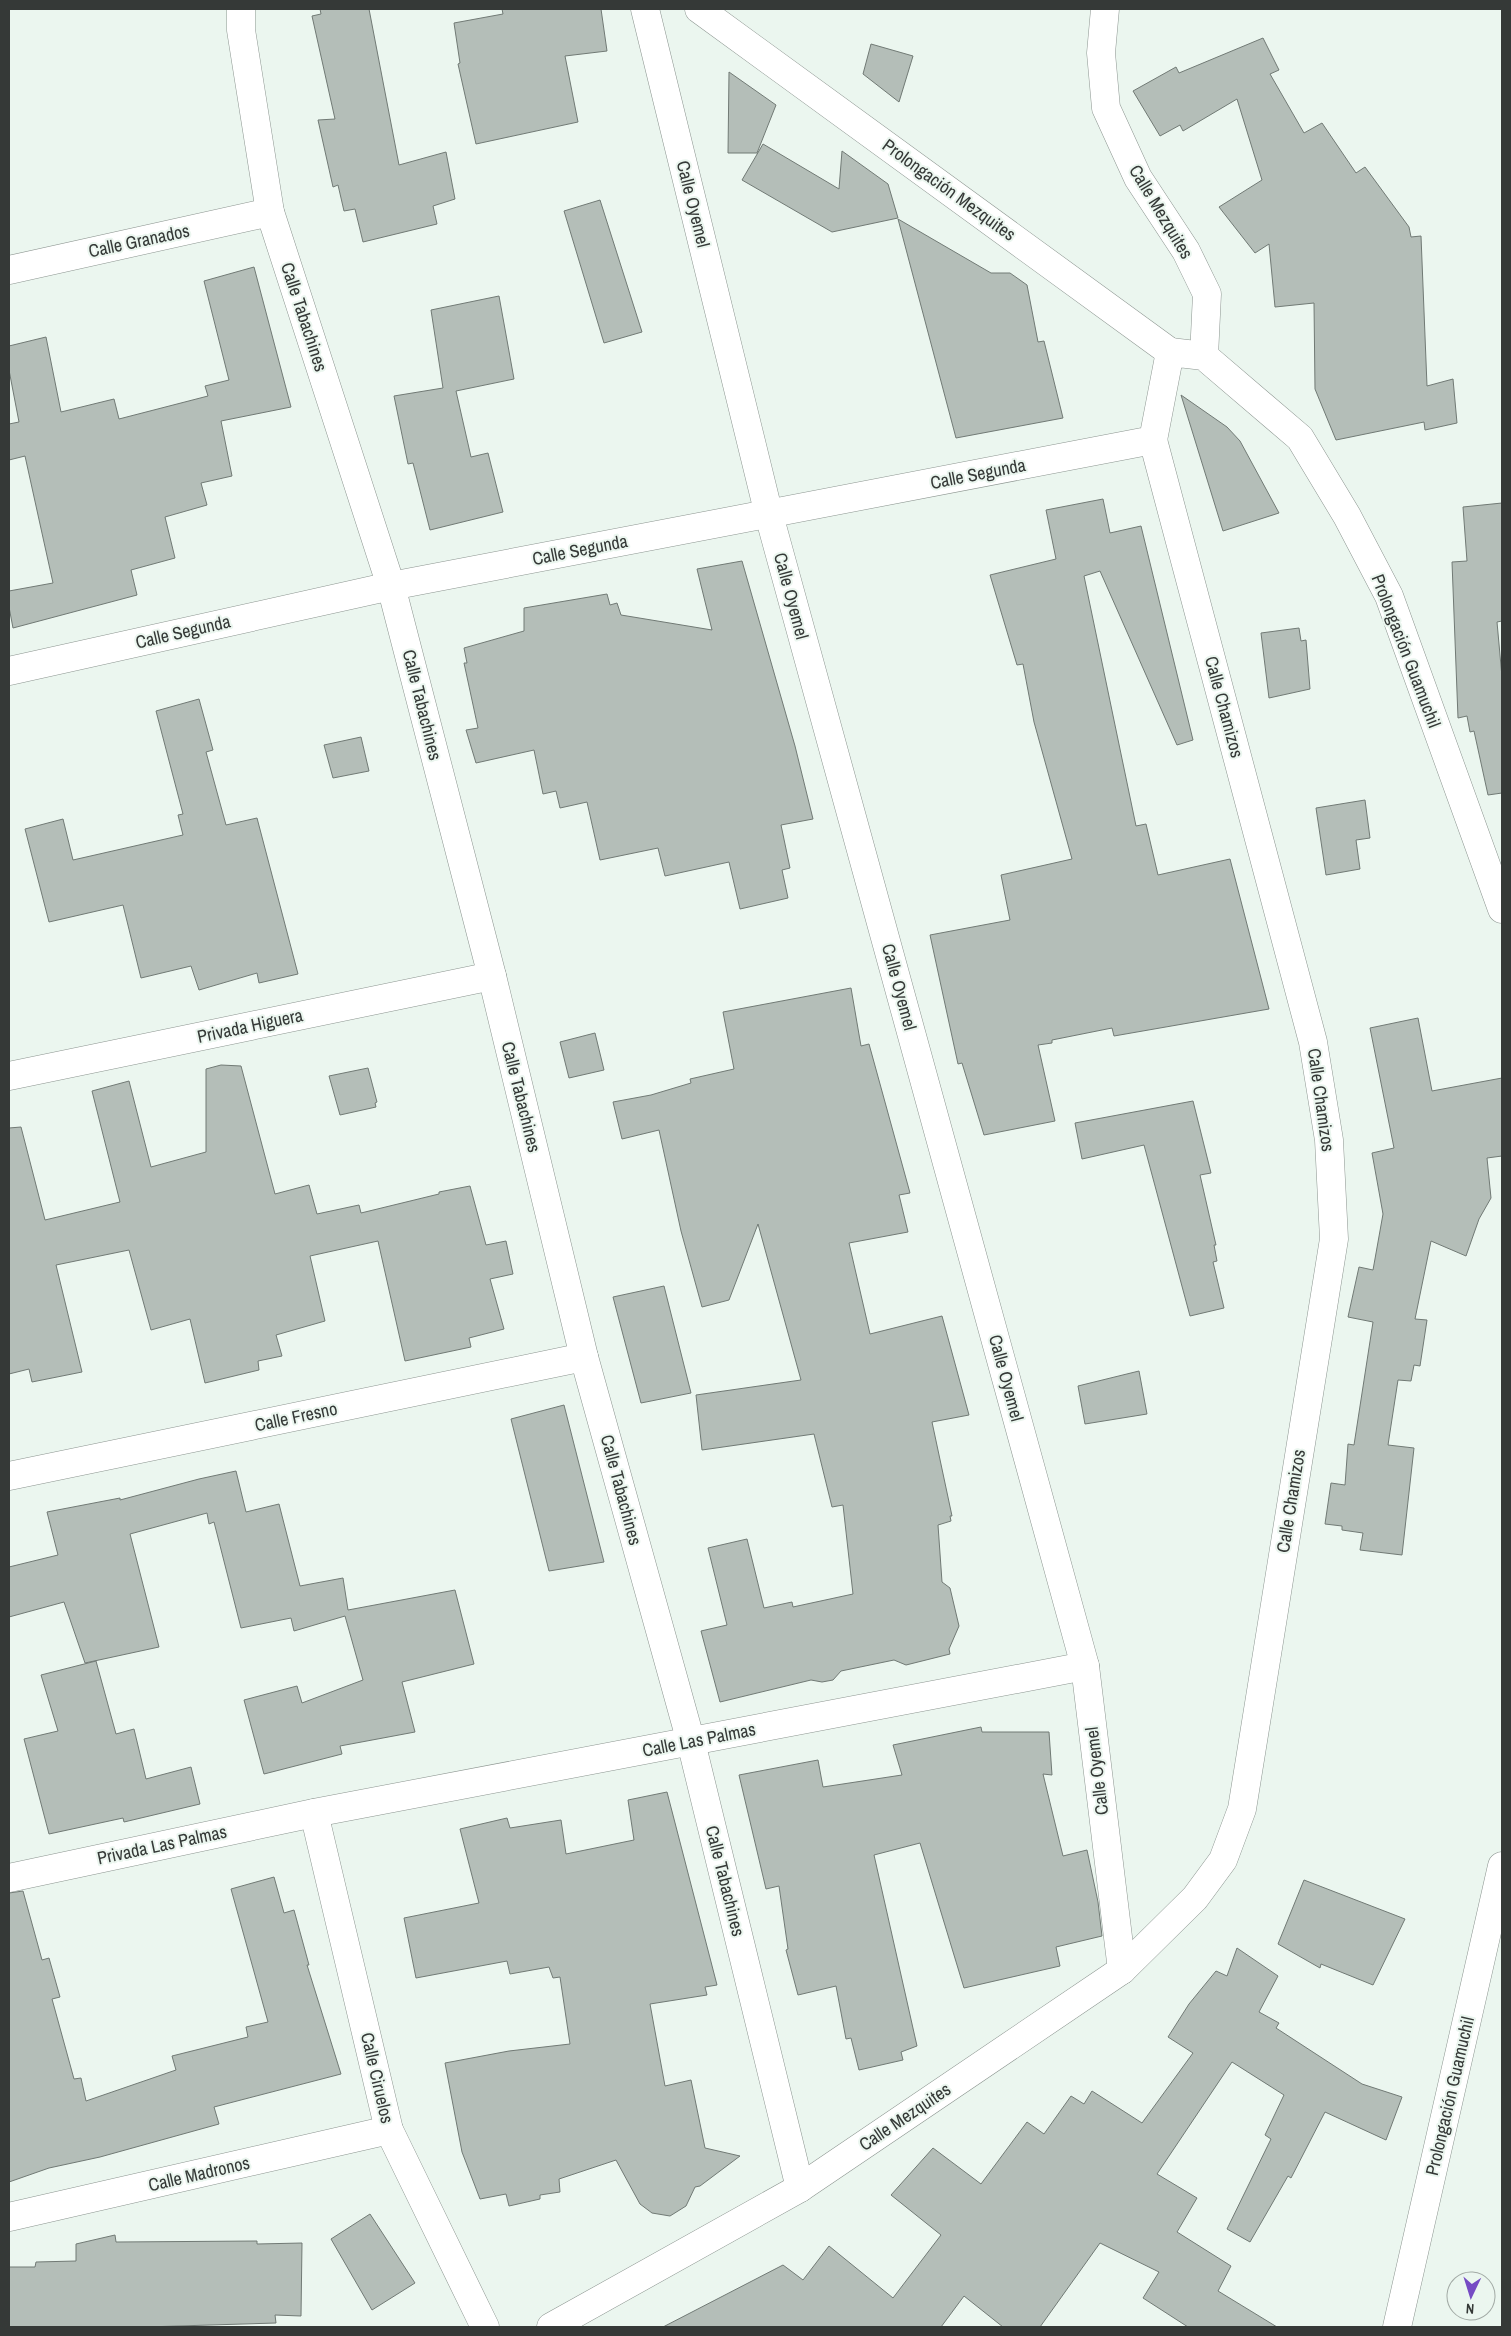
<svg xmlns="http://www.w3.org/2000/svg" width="1511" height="2336" viewBox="0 0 1511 2336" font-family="'Archivo Narrow',sans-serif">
  <rect width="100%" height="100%" fill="#ebf6ef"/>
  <!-- building -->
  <g fill="#b4beb8" stroke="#717a75">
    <path d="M320,9H369L399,165L446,152L455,199L433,206L437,224L363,242L355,209L344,211L338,185L333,187L318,120L335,119L312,16L321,14Z"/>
    <path d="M502,9H601L607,51L565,56L578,122L476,144L458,64L460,63L454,23L503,14Z"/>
    <path d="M1263,38L1279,70L1270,74L1304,133L1322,123L1356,173L1365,167L1409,227L1411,237L1421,236L1427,386L1453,379L1457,423L1425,430L1424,422L1336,440L1315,389L1314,303L1275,307L1269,244L1255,253L1219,207L1262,180L1237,99L1183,131L1180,125L1160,136L1133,91L1176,67L1179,73Z"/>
    <path d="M871,44L913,56L899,102L863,74Z"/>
    <path d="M729,72L776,105L757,153H728Z"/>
    <path d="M763,144L839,189L842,151L888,184L898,218L832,232L742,180Z"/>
    <path d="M600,200L642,332L604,343L564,211Z"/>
    <path d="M898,219L991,273H1010L1027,285L1038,342L1044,341L1063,418L956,438Z"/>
    <path d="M254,267L291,407L221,421L232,476L201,483L207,505L165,517L175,558L131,570L137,595L13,628L9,607V591L53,583L25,456L9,460V424L19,422L9,370V346L46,337L61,412L114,399L119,419L208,396L205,386L229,380L204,281Z"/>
    <path d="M499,296L514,379L456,391L471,457L488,453L503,512L430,530L413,463L408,464L394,396L443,388L431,310Z"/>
    <path d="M1181,395L1227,427L1240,441L1279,513L1223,531Z"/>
    <path d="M1103,499L1110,533L1141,526L1193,740L1177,745L1100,571L1084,576L1136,826L1146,824L1158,875L1230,859L1269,1009L1114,1036L1112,1028L1052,1040V1043L1038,1045L1055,1121L984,1135L962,1063L958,1064L930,935L1010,920L1001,875L1072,859L1034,722L1023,664L1017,665L990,575L1056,559L1046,510Z"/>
    <path d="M1502,503V621L1497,622L1502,677V793L1488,795L1474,731L1470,732L1467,716L1458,718L1452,562L1467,561L1463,507Z"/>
    <path d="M742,561L795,746L813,819L781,825L790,868L782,870L788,898L740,909L729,862L665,876L658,848L600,860L587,802L560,808L556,791L543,794L534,750L476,763L466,730L478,728L464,663H467L464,648L524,631V608L607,594L610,605L617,603L621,615L712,630L697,569Z"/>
    <path d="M1299,628L1301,641L1306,640L1310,689L1269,698L1261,633Z"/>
    <path d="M199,699L213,750L206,752L226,825L257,818L298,974L259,983L257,973L199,990L191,966L141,978L123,905L49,922L25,829L63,819L73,860L183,835L178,815L183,814L156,711Z"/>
    <path d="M361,737L369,771L333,778L324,745Z"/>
    <path d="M1365,800L1370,838L1356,840L1360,869L1326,875L1316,808Z"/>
    <path d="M851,988L861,1046L869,1044L910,1193L899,1195L908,1232L849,1243L870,1334L942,1316L969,1415L932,1422L952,1516H950L951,1521L938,1525L942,1582L950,1588L959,1626L949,1649L950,1654L906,1665L894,1660L841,1671L833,1680L822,1682L811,1680L720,1702L701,1631L727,1625L708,1548L747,1539L764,1608L792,1602L793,1607L853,1594L843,1505L832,1507L814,1434L702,1450L696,1395L801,1380L758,1224L729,1300L702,1307L681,1231L659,1130L622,1139L613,1102L651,1095L691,1083L690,1079L734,1069L723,1012Z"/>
    <path d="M1418,1018L1432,1091L1502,1078V1156L1487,1158L1491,1198L1479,1219L1466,1256L1431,1241L1415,1319L1427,1320L1420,1366L1414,1365L1411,1381L1398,1380L1388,1445L1414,1448L1402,1555L1360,1550L1363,1533L1342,1530V1526L1325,1524L1331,1483L1345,1485L1348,1444L1354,1445L1373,1322L1348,1317L1359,1267L1373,1270L1383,1214L1372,1153L1394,1148L1370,1028Z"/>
    <path d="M595,1033L604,1070L569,1078L560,1042Z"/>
    <path d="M221,1065L241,1066L275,1194L309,1185L317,1214L359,1205L361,1213L439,1194V1192L470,1186L486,1245L506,1241L513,1274L490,1279L504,1329L469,1338L471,1347L405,1361L378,1241L310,1256L325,1321L276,1335L282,1356L258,1361L259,1370L205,1383L190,1319L151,1330L129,1250L56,1265L82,1372L32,1382L29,1369L9,1374V1128L21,1127L45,1220L120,1202L92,1091L129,1081L151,1167L206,1152V1069Z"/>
    <path d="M368,1068L377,1102L375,1103L376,1107L340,1115L329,1076Z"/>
    <path d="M1193,1101L1211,1173L1200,1175L1216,1245H1214L1217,1261L1213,1262L1224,1308L1190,1316L1144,1145L1082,1159L1075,1123Z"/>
    <path d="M664,1286L691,1393L641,1403L613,1297Z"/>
    <path d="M1139,1371L1147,1414L1085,1424L1078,1386Z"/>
    <path d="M564,1405L604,1562L549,1571L511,1419Z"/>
    <path d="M236,1471L246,1512L279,1504L300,1586L343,1578L348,1610L455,1590L474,1664L402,1682L415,1732L340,1746L342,1754L264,1774L244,1700L297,1686L302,1703L363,1680L345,1616L294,1631L291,1618L241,1628L214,1522L209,1524L207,1513L130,1534L159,1647L85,1663L64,1602L9,1617V1567L58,1555L47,1512L120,1498V1500L199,1479Z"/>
    <path d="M96,1661L116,1734L134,1729L146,1779L191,1767L200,1804L124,1822L123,1818L49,1834L24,1739L58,1731L41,1675Z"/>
    <path d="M981,1727L982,1732H1049L1052,1775L1043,1774L1063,1856L1087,1850L1098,1902L1102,1936L1056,1947L1060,1966L964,1988L920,1843L874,1855L917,2046L901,2052L903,2060L859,2070L851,2038L846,2039L836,1986L798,1995L786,1950L788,1949L779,1886L766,1889L739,1775L818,1760L823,1787L902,1775L893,1745Z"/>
    <path d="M667,1792L717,1985L705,1987L707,1995L650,2004L665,2086L691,2080L705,2148L740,2156L700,2186L695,2187L686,2206L670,2216L652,2213L640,2204L616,2160L559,2179L560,2192L540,2195V2199L509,2206L506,2194L480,2199L462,2152L445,2063L509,2051L570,2044L560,1977L553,1978L549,1967L510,1974L507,1961L416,1978L404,1918L479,1903L460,1829L507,1818L510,1828L561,1820L566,1854L634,1840L628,1800Z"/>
    <path d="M274,1877L284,1913L294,1910L309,1965H307L341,2074L214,2107L219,2124L100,2157L49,2168L9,2182V1893L23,1891L42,1960L49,1958L60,1997L52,1999L74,2079L81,2078L86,2101L176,2070L172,2056L248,2037L246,2027L268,2022L231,1889Z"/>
    <path d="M1304,1880L1405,1919L1373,1985L1321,1964L1320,1968L1278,1944Z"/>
    <path d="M1237,1948L1278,1976L1259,2012L1279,2023L1276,2028L1362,2084L1402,2097L1386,2140L1325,2112L1291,2178L1288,2176L1250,2242L1227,2229L1271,2139L1265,2135L1284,2095L1232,2062L1157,2174L1197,2198L1177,2232L1231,2266L1218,2291L1277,2327H1188L1143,2298L1159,2272L1100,2243L1040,2327H1003L964,2296L941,2327H663L783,2265L803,2280L829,2246L893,2298L941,2235L891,2195L933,2148L981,2184L1027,2122L1044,2134L1071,2096L1084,2104L1092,2091L1142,2123L1193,2053L1168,2037L1189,2004L1216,1971L1227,1976Z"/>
    <path d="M370,2214L415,2283L372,2310L331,2239Z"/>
    <path d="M115,2235L116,2242L257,2241V2244L302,2243L301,2316L275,2315L276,2323L145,2327H9V2267H35L36,2262L76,2261V2244Z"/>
  </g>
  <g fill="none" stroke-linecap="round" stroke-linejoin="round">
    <!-- street casing -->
    <g stroke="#8c9590" stroke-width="29">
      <g id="street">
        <path d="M241,9V30L270,212L391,586L492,976L584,1357L691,1742L800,2188"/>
        <path d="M645,9L769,515L1085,1666L1122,1970"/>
        <path d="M699,9L1170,352"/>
        <path d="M1105,9L1101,53L1106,108L1138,178L1186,251L1207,294L1204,356"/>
        <path d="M9,270L270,212"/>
        <path d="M9,1076L492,976"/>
        <path d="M9,1476L584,1357"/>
        <path d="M314,1813L389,2130L485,2327"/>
        <path d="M9,1878L314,1813L1085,1666"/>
        <path d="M9,2217L389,2130"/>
        <path d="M551,2327L800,2188L1122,1970L1195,1898L1223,1860L1242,1809L1334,1239L1329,1140L1313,1042L1153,440"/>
      </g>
    </g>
    <!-- secondary casing -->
    <g stroke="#8c9590" stroke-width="29">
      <g id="secondary">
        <path d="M9,671L391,586L1153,440L1170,352L1204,356L1300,438L1347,516L1389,596L1502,909"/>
        <path d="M1397,2327L1502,1866"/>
      </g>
    </g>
    <!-- street -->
    <use href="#street" stroke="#fff" stroke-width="28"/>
    <!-- secondary -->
    <use href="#secondary" stroke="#fff" stroke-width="28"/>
  </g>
  <g text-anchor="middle" stroke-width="4" stroke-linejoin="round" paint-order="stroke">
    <!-- street labels -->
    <g font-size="18" fill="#353937" stroke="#ebf6ef">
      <text transform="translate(949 190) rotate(36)" y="6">Prolongación Mezquites</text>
      <text transform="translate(693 204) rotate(76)" y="6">Calle Oyemel</text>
      <text transform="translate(1161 212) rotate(59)" y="6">Calle Mezquites</text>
      <text transform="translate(139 241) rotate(-12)" y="6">Calle Granados</text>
      <text transform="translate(304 317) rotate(72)" y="6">Calle Tabachines</text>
      <text transform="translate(978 474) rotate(-11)" y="6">Calle Segunda</text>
      <text transform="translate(580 550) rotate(-11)" y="6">Calle Segunda</text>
      <text transform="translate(791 596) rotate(75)" y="6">Calle Oyemel</text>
      <text transform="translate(183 632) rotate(-13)" y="6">Calle Segunda</text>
      <text transform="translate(1406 651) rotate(69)" y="6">Prolongación Guamuchil</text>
      <text transform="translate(422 705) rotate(76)" y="6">Calle Tabachines</text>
      <text transform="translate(1224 707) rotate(75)" y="6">Calle Chamizos</text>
      <text transform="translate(899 987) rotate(75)" y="6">Calle Oyemel</text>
      <text transform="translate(250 1026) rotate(-12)" y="6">Privada Higuera</text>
      <text transform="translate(521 1097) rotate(76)" y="6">Calle Tabachines</text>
      <text transform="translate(1321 1100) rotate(82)" y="6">Calle Chamizos</text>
      <text transform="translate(1006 1378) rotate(75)" y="6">Calle Oyemel</text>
      <text transform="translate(296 1417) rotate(-12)" y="6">Calle Fresno</text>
      <text transform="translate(621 1490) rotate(75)" y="6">Calle Tabachines</text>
      <text transform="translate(1291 1501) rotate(-81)" y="6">Calle Chamizos</text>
      <text transform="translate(699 1740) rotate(-11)" y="6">Calle Las Palmas</text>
      <text transform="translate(1097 1771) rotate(-97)" y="6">Calle Oyemel</text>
      <text transform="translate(162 1845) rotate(-12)" y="6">Privada Las Palmas</text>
      <text transform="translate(725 1881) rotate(76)" y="6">Calle Tabachines</text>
      <text transform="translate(377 2078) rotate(77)" y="6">Calle Ciruelos</text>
      <text transform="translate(1450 2096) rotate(-77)" y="6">Prolongación Guamuchil</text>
      <text transform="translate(905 2117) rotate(-34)" y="6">Calle Mezquites</text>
      <text transform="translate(199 2174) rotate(-13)" y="6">Calle Madronos</text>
    </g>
  </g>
  <!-- border -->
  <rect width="1511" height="2336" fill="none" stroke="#353937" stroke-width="20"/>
  <!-- north arrow -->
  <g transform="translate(1471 2296) rotate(184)"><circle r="24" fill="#ebf6ef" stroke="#a2aaa5"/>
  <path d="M0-4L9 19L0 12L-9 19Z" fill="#764bc4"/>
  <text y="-8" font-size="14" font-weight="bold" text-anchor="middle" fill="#353937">N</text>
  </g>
</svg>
